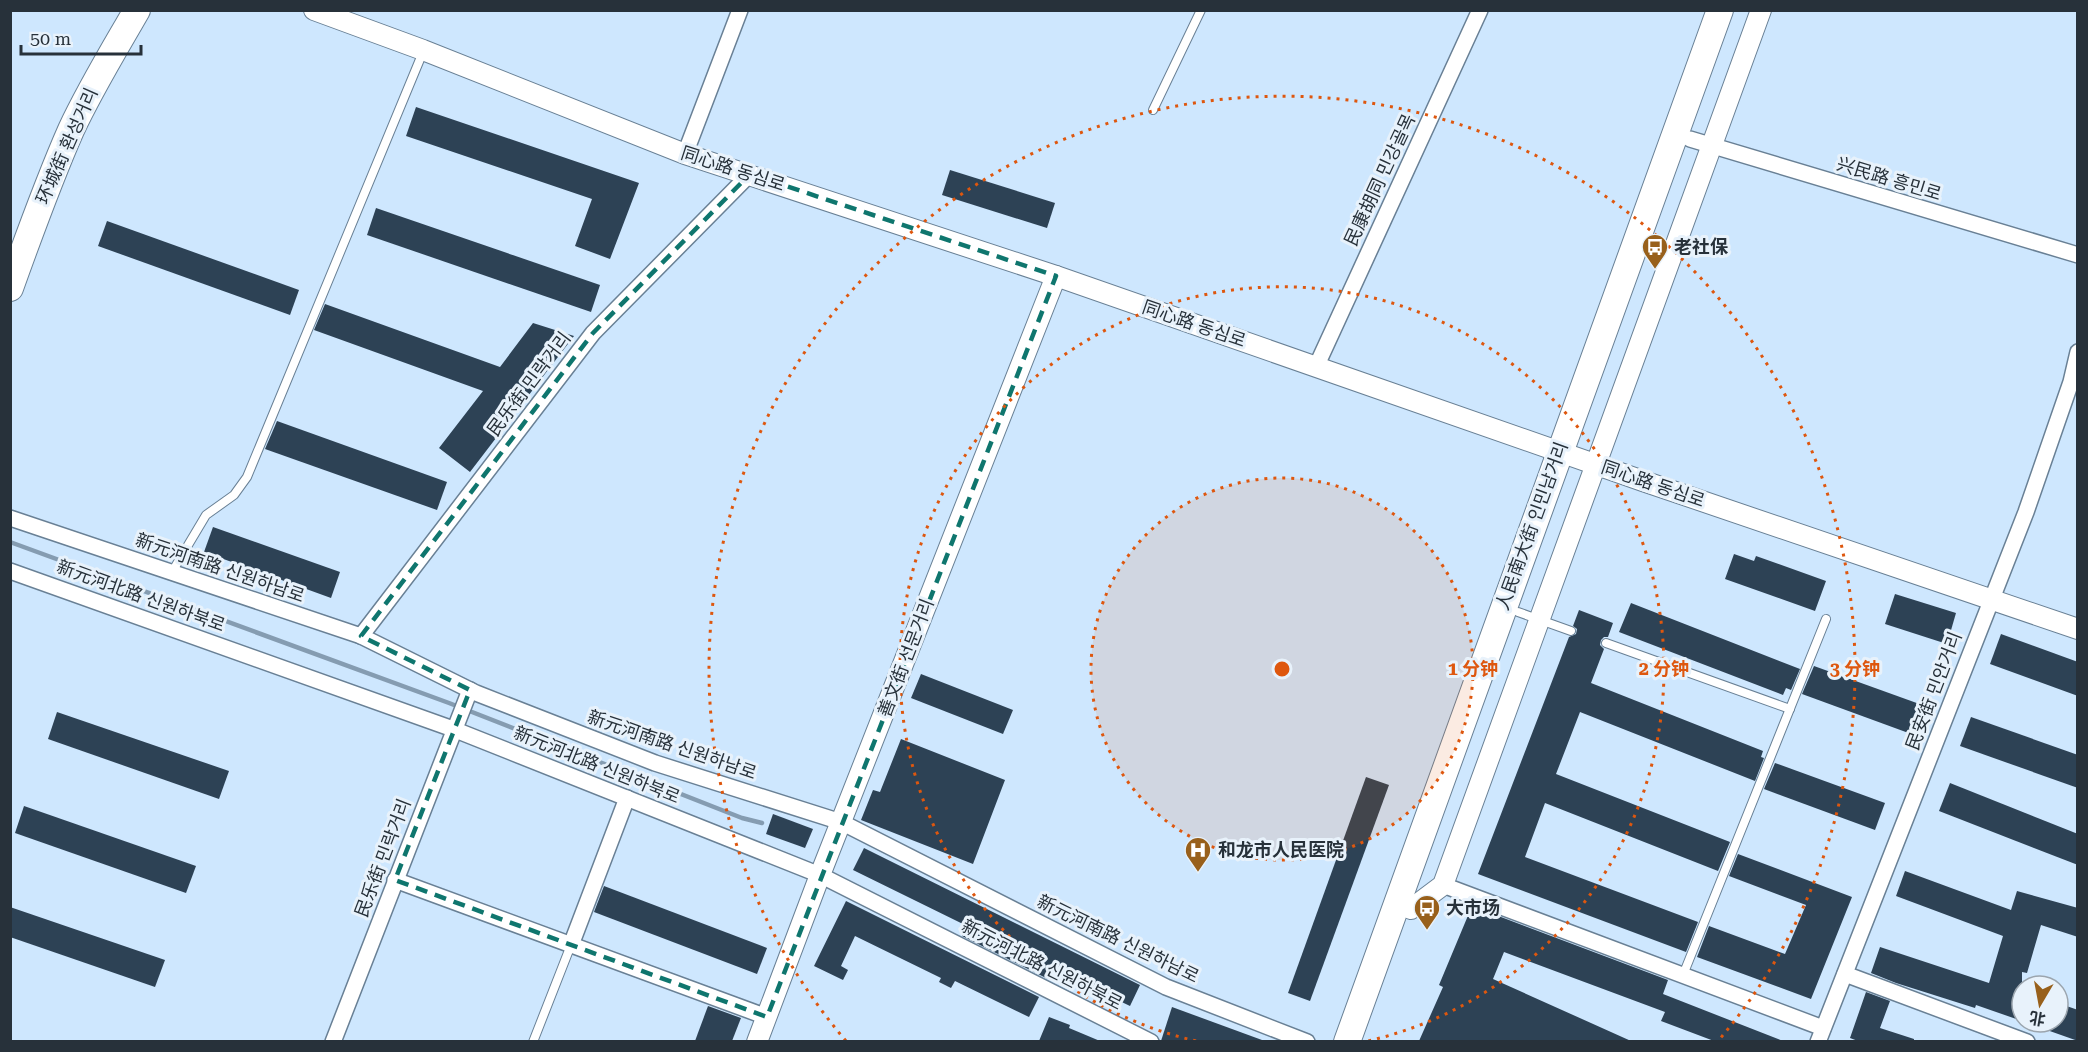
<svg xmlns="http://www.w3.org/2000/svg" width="2088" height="1052" viewBox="0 0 2088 1052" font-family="'Roboto Serif','Noto Sans SC','Noto Sans KR',serif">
  <rect width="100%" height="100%" fill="#cee7fe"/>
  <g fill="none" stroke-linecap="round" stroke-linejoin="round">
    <!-- stream -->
    <path stroke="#859cb1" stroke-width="4.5" d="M10,542L449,703L742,818L762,823"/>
  </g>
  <!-- building -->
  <g fill="#2d4255">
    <path d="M416,107L639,183L610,259L575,246L592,199L406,136Z"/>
    <path d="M950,170L1055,203L1047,228L942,195Z"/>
    <path d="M376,208L600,285L591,312L367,235Z"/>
    <path d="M107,221L299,290L290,315L98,246Z"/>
    <path d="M325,304L500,367L533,323L574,336L470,472L439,448L483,391L314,330Z"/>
    <path d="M277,421L447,482L437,510L265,449Z"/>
    <path d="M213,527L340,572L331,598L204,552Z"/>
    <path d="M1734,554L1754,561L1756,556L1826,581L1815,611L1725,579Z"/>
    <path d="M1895,594L1956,613L1947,644L1885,624Z"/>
    <path d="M1631,603L1800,669L1791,690L1786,688L1783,695L1619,632Z"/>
    <path d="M1579,610L1613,623L1608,637H1604L1601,640L1600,645L1604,649L1591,683L1763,751L1761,757L1764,758L1755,781L1580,712L1556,774L1730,842L1718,871L1545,803L1525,857L1698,922L1686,952L1478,874L1569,637L1576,634L1577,629L1573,626Z"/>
    <path d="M2001,634L2078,662V696L1990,664Z"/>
    <path d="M1814,666L1925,706L1914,735L1802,694Z"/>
    <path d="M921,674L1013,710L1003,734L911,698Z"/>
    <path d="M57,712L229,771L219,799L48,739Z"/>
    <path d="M1971,717L2078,755V788L1960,746Z"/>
    <path d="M901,739L1005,780L973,864L861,820L873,790L880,792Z"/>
    <path d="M1775,763L1885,803L1875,830L1764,789Z"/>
    <path d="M1366,777L1389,785L1310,1001L1288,993Z"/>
    <path d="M1950,783L2078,834V865L1939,811Z"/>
    <path d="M24,806L196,866L186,893L15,833Z"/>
    <path d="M773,814L813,829L805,848L766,834Z"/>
    <path d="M864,848L1140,985L1130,1006L1053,969L1048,979L962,936L967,926L853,870Z"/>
    <path d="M1738,854L1852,897L1811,999L1697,957L1709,926L1785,954L1806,905L1729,876Z"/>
    <path d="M1905,871L2011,910L2017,891L2078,908V937L2041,925L2027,973L2022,972V1021L1976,1005L1975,1008L1896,983L1871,973L1880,947L1989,983L2003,936L1896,896Z"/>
    <path d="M604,886L767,948L757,974L594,912Z"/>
    <path d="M846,901L1039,997L1029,1017L955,981L951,988L939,982L941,978L855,936L841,966L848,970L843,980L814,966Z"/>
    <path d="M1472,906L1668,980L1663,994L1783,1041H1714L1661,1021L1665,1012L1504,952L1493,979L1631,1041H1419L1443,987L1439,985Z"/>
    <path d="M10,907L165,960L155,987L10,937Z"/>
    <path d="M1866,992L1890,1001L1880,1028L1914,1039V1041H1858L1850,1038Z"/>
    <path d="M2058,1003L2078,1010V1041L2030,1024V1022H2058Z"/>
    <path d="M708,1006L741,1018L732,1041H695Z"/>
    <path d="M1172,1007L1262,1040V1041H1161Z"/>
    <path d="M1049,1017L1070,1025L1069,1028L1100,1041H1039Z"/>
  </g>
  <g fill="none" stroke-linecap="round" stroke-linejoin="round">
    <!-- service casing -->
    <g stroke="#698095" stroke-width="10">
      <g id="service">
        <path d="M1153,110L1201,10"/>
        <path d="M172,572L206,515L234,495L247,477L423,52"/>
        <path d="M1518,612L1571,631"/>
        <path d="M1606,643L1790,709"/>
        <path d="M1683,975L1826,619"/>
        <path d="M533,1042L571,945"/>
      </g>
    </g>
    <!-- minor casing -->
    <g stroke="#698095" stroke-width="18">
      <g id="minor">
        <path d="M1690,139L2078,255"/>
        <path d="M685,154L740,10"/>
        <path d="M1316,367L1480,10"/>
        <path d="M10,518L361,636L476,693L655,763L841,822L1166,987L1307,1042"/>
        <path d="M10,571L453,729L820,875L1151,1042"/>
        <path d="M361,636L593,333L750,174"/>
        <path d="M395,880L767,1017"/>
        <path d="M1443,885L1823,1028"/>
        <path d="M571,945L627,798"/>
        <path d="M1845,974L2027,1042"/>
        <path d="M333,1042L470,690"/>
        <path d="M1818,1042L2026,512L2071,382L2078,352"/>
      </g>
    </g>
    <!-- tertiary casing -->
    <g stroke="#698095" stroke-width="22">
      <g id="tertiary">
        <path d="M314,10L423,50L685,154L1056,276L1643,481L2078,629"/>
        <path d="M1411,909L1443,885L1761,10"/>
        <path d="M757,1042L820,875L1056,276"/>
      </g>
    </g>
    <!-- primary casing -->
    <g stroke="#698095" stroke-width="28">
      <path id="primary" d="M1347,1042L1720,10"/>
    </g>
    <!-- trunk casing -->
    <g stroke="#698095" stroke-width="28">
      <path id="trunk" d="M10,288C29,235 48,182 71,130C90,89 114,50 137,10"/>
    </g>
    <!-- service -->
    <use href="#service" stroke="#fff" stroke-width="8"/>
    <!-- minor -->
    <use href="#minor" stroke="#fff" stroke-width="15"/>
    <!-- tertiary -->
    <use href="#tertiary" stroke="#fff" stroke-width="20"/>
    <!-- primary -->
    <use href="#primary" stroke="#fff" stroke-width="26"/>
    <!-- trunk -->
    <use href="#trunk" stroke="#fff" stroke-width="26"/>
  </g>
  <!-- marked area -->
  <path fill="none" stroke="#0f766e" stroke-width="4.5" stroke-dasharray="12 8" stroke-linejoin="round" d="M750,174L1056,276L767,1017L395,880L470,690L361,636L593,333Z"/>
  <!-- distance rings -->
  <circle cx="1282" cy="669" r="191" fill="#de570e" fill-opacity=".12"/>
  <g fill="none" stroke="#de570e" stroke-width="3" stroke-dasharray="3 6">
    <circle cx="1282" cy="669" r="191"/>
    <path d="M1196 1041A382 382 0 1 1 1368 1041"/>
    <path d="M846 1041A573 573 0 1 1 1718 1041"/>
  </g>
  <!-- icons -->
  <defs>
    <g id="bus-pin" transform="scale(1.35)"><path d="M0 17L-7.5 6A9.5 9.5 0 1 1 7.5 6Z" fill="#98601b" stroke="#e8f2fb"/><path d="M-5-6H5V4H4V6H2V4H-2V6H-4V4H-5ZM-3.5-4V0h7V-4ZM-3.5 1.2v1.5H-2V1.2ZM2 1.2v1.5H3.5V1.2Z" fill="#fff"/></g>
    <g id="hospital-pin" transform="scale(1.35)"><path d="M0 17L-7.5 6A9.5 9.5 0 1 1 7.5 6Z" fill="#98601b" stroke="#e8f2fb"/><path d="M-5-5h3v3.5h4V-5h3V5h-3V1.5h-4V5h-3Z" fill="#fff"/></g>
  </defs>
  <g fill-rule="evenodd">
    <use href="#bus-pin" x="1655" y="247"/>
    <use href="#hospital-pin" x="1198" y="850"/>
    <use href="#bus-pin" x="1427" y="908"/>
  </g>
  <g text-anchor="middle" stroke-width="6" stroke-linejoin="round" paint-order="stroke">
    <!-- street labels -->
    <g font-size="18" fill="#27313a" stroke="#e8f2fb">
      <text transform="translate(67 146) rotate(-66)" y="6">环城街 환성거리</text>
      <text transform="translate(733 169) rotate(18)" y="6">同心路 동심로</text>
      <text transform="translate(1889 179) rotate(17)" y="6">兴民路 흥민로</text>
      <text transform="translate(1380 180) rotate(-65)" y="6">民康胡同 민강골목</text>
      <text transform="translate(1194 324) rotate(19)" y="6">同心路 동심로</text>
      <text transform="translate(529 384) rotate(-53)" y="6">民乐街 민락거리</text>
      <text transform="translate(1653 484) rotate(19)" y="6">同心路 동심로</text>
      <text transform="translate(1532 526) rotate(-70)" y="6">人民南大街 인민남거리</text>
      <text transform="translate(220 568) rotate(19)" y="6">新元河南路 신원하남로</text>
      <text transform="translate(141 596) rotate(20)" y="6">新元河北路 신원하북로</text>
      <text transform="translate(906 658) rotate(-69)" y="6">善文街 선문거리</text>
      <text transform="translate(1934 691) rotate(-69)" y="6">民安街 민안거리</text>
      <text transform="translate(672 745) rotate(19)" y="6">新元河南路 신원하남로</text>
      <text transform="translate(597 765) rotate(22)" y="6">新元河北路 신원하북로</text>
      <text transform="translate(383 858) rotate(-69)" y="6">民乐街 민락거리</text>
      <text transform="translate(1118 939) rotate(26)" y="6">新元河南路 신원하남로</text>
      <text transform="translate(1042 965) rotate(27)" y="6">新元河北路 신원하북로</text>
    </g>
    <!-- poi labels -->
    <g font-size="18" font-weight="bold" fill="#27313a" stroke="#e8f2fb" text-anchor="start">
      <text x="1674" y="253">老社保</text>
      <text x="1218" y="856">和龙市人民医院</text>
      <text x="1446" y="914">大市场</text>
    </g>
  </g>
  <circle cx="1282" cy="669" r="9" fill="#de570e" stroke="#e8f2fb" stroke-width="3"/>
  <g font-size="18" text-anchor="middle" font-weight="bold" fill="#de570e" stroke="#e8f2fb" stroke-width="6" stroke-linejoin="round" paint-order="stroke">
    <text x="1473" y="675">1 分钟</text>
    <text x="1664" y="675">2 分钟</text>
    <text x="1855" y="675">3 分钟</text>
  </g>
  <!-- border -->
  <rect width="2088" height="1052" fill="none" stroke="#27313a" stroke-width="24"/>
  <!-- north arrow -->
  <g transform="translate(2040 1004) rotate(190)"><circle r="28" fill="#e8f2fb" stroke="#9ba5ae" stroke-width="1.5"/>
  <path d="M0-4.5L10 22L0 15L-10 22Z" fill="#98601b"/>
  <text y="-9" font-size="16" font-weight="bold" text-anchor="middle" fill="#27313a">北</text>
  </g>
  <!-- scale -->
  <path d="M21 45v9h120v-9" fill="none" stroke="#27313a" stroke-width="3"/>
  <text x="30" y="45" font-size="18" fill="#27313a" stroke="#e8f2fb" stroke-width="4.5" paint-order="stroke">50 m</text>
</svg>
